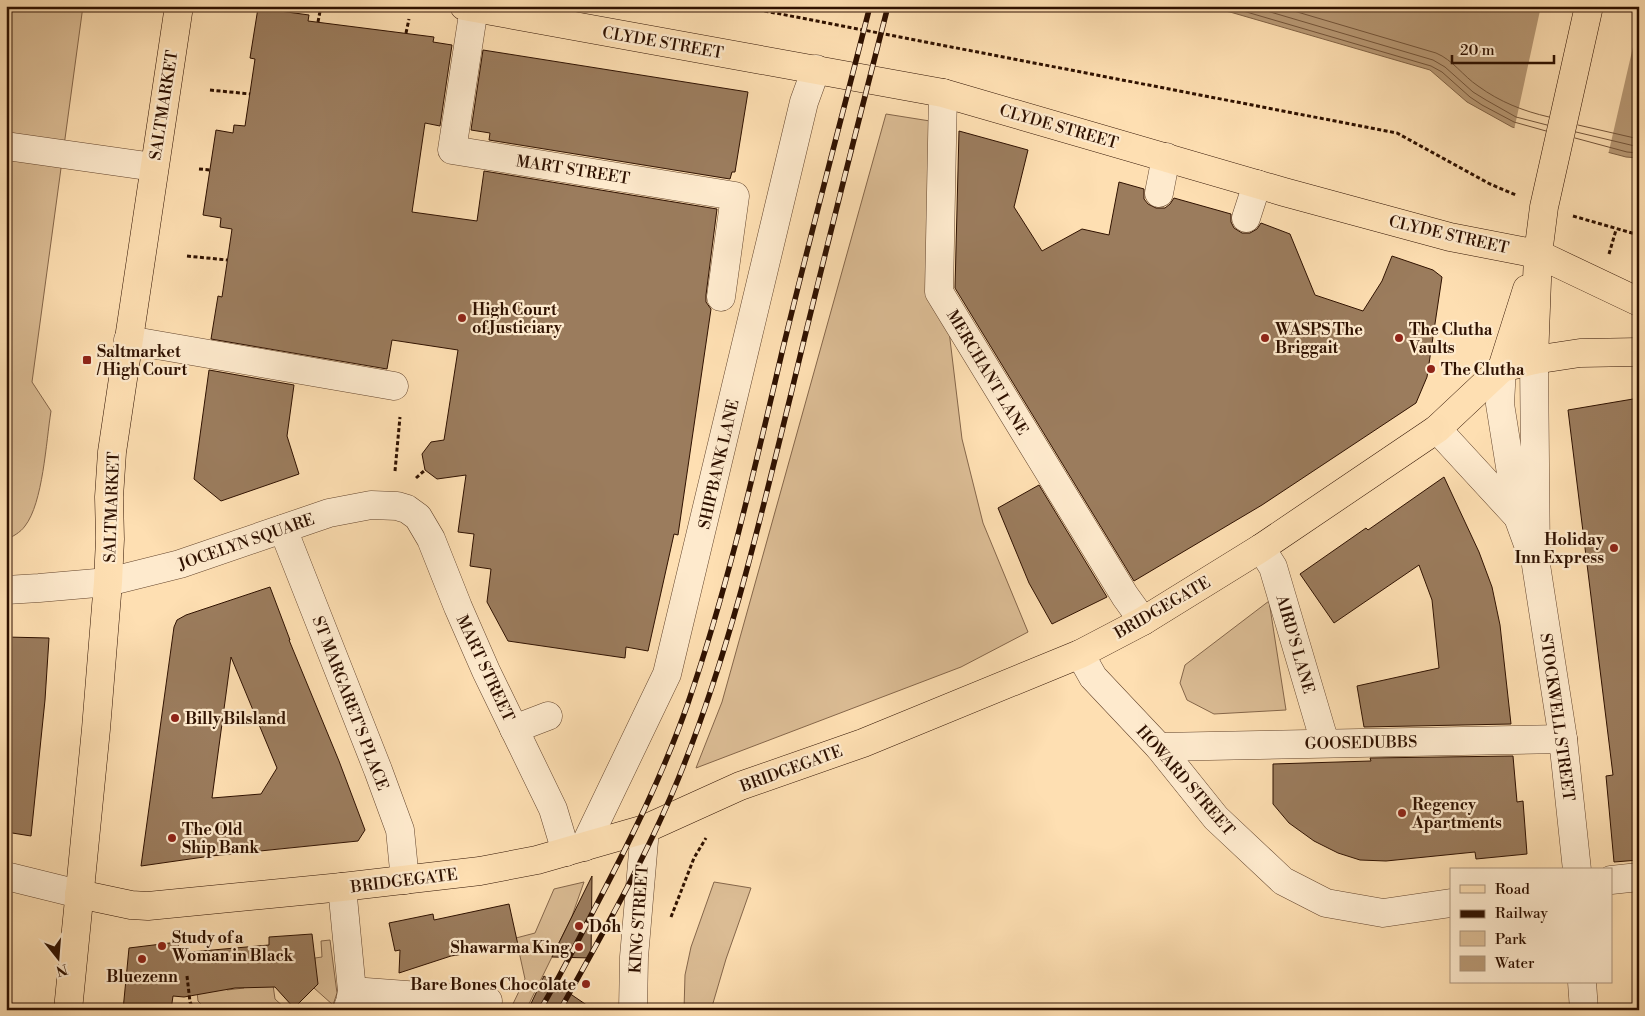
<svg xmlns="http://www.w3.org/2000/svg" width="1645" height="1016" viewBox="0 0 1645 1016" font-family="'Libre Bodoni',serif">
  <rect width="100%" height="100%" fill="#fedfb2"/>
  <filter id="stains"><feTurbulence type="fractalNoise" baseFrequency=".004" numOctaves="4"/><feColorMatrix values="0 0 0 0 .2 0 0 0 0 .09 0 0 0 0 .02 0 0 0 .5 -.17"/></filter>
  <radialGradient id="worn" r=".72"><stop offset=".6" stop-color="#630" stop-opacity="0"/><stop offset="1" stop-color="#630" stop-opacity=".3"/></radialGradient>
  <!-- green -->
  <g fill="#dbbc94" stroke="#85664a">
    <path d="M6,6H83L32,382L51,411C46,442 43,503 25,526C20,533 13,536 6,540Z"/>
    <path d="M886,114L930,121L949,331L962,439L983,523L1028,632L961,667L696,768L722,702Z"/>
    <path d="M1269,601L1286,710L1214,714L1187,700L1180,683L1185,665Z"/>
    <path d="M584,882L572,916L526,1010H510L525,979L516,938L535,933L554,889Z"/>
    <path d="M714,882L751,888L726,959L711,1010H684L685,975L691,947Z"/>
    <path d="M330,940L337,993L333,1005L314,988L311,991L315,958L322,957L321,941Z"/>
    <path d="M244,981L273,985L275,999L287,1010H207L198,1001L197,992L226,982L227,990L244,988Z"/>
  </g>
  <!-- water -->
  <path fill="#b89975" stroke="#816346" d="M1198,6H1639V158L1626,157L1512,127L1467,102L1430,70L1230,12Z"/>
  <!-- pier -->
  <path fill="#fedfb2" d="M1541,6H1639V21L1608,155L1514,130Z"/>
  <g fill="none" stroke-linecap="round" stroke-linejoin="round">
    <!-- shore -->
    <g stroke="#74553a" stroke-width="1">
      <path d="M1226,6L1431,66L1442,72L1470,97L1482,105L1514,122L1546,131"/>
      <path d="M1250,6L1433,60L1445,67L1473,92L1486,100L1516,117L1547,125"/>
      <path d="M1277,6L1436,53C1453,60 1463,76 1478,86C1500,102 1523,111 1549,117"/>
      <path d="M1578,125L1639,139"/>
      <path d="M1576,132L1639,147"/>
      <path d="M1575,138L1627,152L1639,153"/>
    </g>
  </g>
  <!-- building -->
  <g fill="#9b7c5d" stroke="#2f1100" fill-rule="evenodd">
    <path d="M258,8L309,15L308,21L434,37L433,42L452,45L440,126L425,123L412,212L477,221L484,171L717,209L706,295V302L711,309L678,535L674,534L648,651L626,647L625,658L508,641L487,602L491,569L470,566L474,534L458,532L466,475L437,479L425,470L422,454L431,442L444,440L458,350L392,340L387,369L211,339L218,296L222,297L232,229L220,227L221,218L203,215L216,130L233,133L234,125L245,126L255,59L250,58Z"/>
    <path d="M483,50L748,92L735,172H732L730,179L489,140L490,133L471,130Z"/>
    <path d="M959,131L1028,150L1014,207L1042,251L1082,229L1109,235L1119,182L1144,189V199L1148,204L1156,208H1165L1170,204L1174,198L1231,214V222L1234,228L1242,233H1250L1257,229L1261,223L1290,234L1315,295L1363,311L1382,281L1392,256L1433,270L1442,277L1427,377L1416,403L1262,505L1134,581L955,288Z"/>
    <path d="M209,370L294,385L287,436L299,474L221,501L194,479Z"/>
    <path d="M1639,398V860L1614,862L1606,776L1613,775L1568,410Z"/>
    <path d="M1444,477L1479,552L1492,587L1500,625L1511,724L1364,727L1357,686L1439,668L1432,600L1419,565L1334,623L1300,574L1366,528L1368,530Z"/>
    <path d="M1039,485L1107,597L1052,624L1029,583L998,508Z"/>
    <path d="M270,587L290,640H289L339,761L365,830L358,841L211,856L141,866L174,627L177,620L186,615ZM231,657L277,768L261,794L212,798Z"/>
    <path d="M6,637L49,638L45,700L31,836L6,832Z"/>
    <path d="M1513,756L1517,802L1523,801L1527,854L1476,859L1475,852L1386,861L1360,860L1338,853L1314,841L1289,823L1273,804V764L1371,761L1370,758Z"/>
    <path d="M592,876L591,958L552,957Z"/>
    <path d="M509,904L518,945L451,956L399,973L400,950L395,951L389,923L433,914L434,920Z"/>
    <path d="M312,934L318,984L294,1008L275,987L235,988L184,997L173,996L171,1010H123L129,948L178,942L179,953L269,945V937Z"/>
    <path d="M544,976L594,1010H528Z"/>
  </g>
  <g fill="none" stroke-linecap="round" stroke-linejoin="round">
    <!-- minor casing -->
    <g stroke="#63442c" stroke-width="29">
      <g id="minor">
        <path d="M474,8L452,150L735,196L721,297"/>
        <path d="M943,93L939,292L1125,596L1143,621"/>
        <path d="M6,146L154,167"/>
        <path d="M1159,193L1166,157"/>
        <path d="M1246,218L1257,184"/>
        <path d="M128,340L394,386"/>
        <path d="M1534,360L1536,565L1563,739L1577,870"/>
        <path d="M1502,368L1500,404L1518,517"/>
        <path d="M1437,429L1518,517L1530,550"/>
        <path d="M283,529L378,770L400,830L405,880"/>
        <path d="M1261,548L1273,567L1325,743"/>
        <path d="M6,590L39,588L108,582L180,564L329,513L371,505L397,506L407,509L418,517L431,539L458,607L486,671L553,809L566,852"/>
        <path d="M1080,654L1093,677L1159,747L1216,818L1283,881L1326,903L1383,913L1451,903"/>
        <path d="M514,729L548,716"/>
        <path d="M1159,747L1563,739"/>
        <path d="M584,847L667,674L804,102L816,69"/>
        <path d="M6,876L79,894"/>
        <path d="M1611,880L1639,877"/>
        <path d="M342,887L352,991L350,1002L347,1010"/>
        <path d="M1582,982L1584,1010"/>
        <path d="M352,991L488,1001"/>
        <path d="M633,1010L634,957L645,829"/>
      </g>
    </g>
    <!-- major casing -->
    <g stroke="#2f1100" stroke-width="29">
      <g id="major">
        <path d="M464,6L943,93L1284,192L1450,237L1538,254L1639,302"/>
        <path d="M1534,360L1538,254L1544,207L1589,6"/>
        <path d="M1502,368L1527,289"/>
        <path d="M79,894L131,905L148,906L342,887L480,871L537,860L645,829L740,786L863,743L1080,654L1143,621L1261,548L1437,429L1502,368L1534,360L1580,353L1639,352"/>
        <path d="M68,1010L96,729L108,582L110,539L109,497L112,452L179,6"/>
      </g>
    </g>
    <!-- path -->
    <g stroke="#2f1100" stroke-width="3" stroke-dasharray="4 2.5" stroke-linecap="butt">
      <path d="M739,6L1397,133L1490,184L1516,195"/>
      <path d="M318,22L321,6"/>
      <path d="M406,33L409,19"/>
      <path d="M210,90L250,94"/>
      <path d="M199,169L210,170"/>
      <path d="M1573,216L1639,235"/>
      <path d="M1609,254L1616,230"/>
      <path d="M187,256L227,260"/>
      <path d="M395,471L400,417"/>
      <path d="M416,478L425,470"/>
      <path d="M671,917L694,858L706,838"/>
      <path d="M184,933L185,953"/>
      <path d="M187,976L190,1002L194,1010"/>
    </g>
    <!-- minor -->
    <use href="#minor" stroke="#feeacd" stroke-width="28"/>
    <!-- major -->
    <use href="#major" stroke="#fedfb2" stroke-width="28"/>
    <!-- rail casing -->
    <g stroke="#2f1100" stroke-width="5.5">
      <g id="rail">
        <path d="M540,1010C561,975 579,938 598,902C632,837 664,772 688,703C728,587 755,467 783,348C811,233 841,120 870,6"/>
        <path d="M560,1010C604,931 650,851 683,767C731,646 760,520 791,394C822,264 855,135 888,6"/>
      </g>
    </g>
    <!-- rail -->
    <use href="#rail" stroke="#feeacd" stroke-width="4" stroke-dasharray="11" stroke-linecap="butt"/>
  </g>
  <!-- markers -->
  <g fill="#8f2418" stroke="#feeacd" stroke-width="2">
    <circle cx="462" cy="318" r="5"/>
    <circle cx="1265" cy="338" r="5"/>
    <circle cx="1399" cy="338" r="5"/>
    <rect x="82" y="355" width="10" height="10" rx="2.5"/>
    <circle cx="1431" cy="369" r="5"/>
    <circle cx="1614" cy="548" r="5"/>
    <circle cx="175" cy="718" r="5"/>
    <circle cx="1402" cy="813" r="5"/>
    <circle cx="172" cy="838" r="5"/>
    <circle cx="579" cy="926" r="5"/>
    <circle cx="162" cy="946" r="5"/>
    <circle cx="579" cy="947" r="5"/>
    <circle cx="142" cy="959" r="5"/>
    <circle cx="586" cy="984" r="5"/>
  </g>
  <g text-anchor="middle" stroke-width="4.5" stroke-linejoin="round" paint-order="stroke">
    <!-- street labels -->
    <g font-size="16" fill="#2f1100" stroke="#feeacd">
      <text transform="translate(663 42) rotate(10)" y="6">CLYDE STREET</text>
      <text transform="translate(163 105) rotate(-81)" y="6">SALTMARKET</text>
      <text transform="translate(1059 126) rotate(16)" y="6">CLYDE STREET</text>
      <text transform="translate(573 169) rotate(9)" y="6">MART STREET</text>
      <text transform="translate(1449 234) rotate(13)" y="6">CLYDE STREET</text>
      <text transform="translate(988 372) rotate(59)" y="6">MERCHANT LANE</text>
      <text transform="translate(718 464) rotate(-77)" y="6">SHIPBANK LANE</text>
      <text transform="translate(111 507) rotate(-88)" y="6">SALTMARKET</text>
      <text transform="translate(246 541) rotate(-19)" y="6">JOCELYN SQUARE</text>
      <text transform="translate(1162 607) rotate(-30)" y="6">BRIDGEGATE</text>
      <text transform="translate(1296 644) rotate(74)" y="6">AIRD'S LANE</text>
      <text transform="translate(486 668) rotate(65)" y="6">MART STREET</text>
      <text transform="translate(351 703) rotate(69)" y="6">ST MARGARET'S PLACE</text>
      <text transform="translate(1558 717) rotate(82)" y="6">STOCKWELL STREET</text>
      <text transform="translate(1361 742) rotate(-1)" y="6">GOOSEDUBBS</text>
      <text transform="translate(791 768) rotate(-20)" y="6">BRIDGEGATE</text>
      <text transform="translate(1186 780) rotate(49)" y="6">HOWARD STREET</text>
      <text transform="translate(404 880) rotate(-7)" y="6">BRIDGEGATE</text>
      <text transform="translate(638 919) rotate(-86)" y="6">KING STREET</text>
    </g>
    <!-- poi labels -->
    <g font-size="16" font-weight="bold" fill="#2f1100" stroke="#feeacd" text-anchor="start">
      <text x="472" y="315">High Court<tspan x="472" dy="18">of Justiciary</tspan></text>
      <text x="1275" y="335">WASPS The<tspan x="1275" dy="18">Briggait</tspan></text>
      <text x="1409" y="335">The Clutha<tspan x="1409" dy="18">Vaults</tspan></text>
      <text x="97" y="357">Saltmarket<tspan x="97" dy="18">/ High Court</tspan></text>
      <text x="1441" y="375">The Clutha</text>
      <text x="1604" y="545" text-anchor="end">Holiday<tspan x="1604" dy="18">Inn Express</tspan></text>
      <text x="185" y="724">Billy Bilsland</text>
      <text x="1412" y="810">Regency<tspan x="1412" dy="18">Apartments</tspan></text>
      <text x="182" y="835">The Old<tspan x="182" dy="18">Ship Bank</tspan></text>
      <text x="589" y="932">Doh</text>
      <text x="172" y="943">Study of a<tspan x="172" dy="18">Woman in Black</tspan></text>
      <text x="569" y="953" text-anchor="end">Shawarma King</text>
      <text x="142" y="982" text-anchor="middle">Bluezenn</text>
      <text x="576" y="990" text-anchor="end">Bare Bones Chocolate</text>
    </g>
  </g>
  <!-- margin -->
  <rect width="1645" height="1016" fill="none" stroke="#fedfb2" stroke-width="25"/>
  <rect x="8" y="8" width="1630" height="1001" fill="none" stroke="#2f1100" stroke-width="2.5"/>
  <rect x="12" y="12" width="1620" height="991" fill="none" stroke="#2f1100"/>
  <!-- legend -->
  <rect x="1450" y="868" width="162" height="115" fill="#feeacd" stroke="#ab937b"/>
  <rect x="1460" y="885" width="25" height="8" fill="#fedfb2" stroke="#ab937b"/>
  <text x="1495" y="894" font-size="15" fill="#2f1100">Road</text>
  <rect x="1460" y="910" width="25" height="8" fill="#2f1100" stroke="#ab937b"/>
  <text x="1495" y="918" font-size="15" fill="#2f1100">Railway</text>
  <rect x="1460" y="931" width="25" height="15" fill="#dbbc94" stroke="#ab937b"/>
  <text x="1495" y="944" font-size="15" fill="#2f1100">Park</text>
  <rect x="1460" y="956" width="25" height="15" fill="#b89975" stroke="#ab937b"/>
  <text x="1495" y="968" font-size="15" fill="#2f1100">Water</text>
  <!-- north arrow -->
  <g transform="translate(58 958) rotate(163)" stroke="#feeacd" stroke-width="4" paint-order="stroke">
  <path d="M0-4L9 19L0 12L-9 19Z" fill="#2f1100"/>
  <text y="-8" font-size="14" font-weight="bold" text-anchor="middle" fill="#2f1100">N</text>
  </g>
  <!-- scale -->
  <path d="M1452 55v8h102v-8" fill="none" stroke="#2f1100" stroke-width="2.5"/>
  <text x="1460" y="55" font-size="15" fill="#2f1100" stroke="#feeacd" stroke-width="4" paint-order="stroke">20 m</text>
  <rect width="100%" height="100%" filter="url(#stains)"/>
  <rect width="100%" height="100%" fill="url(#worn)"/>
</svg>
